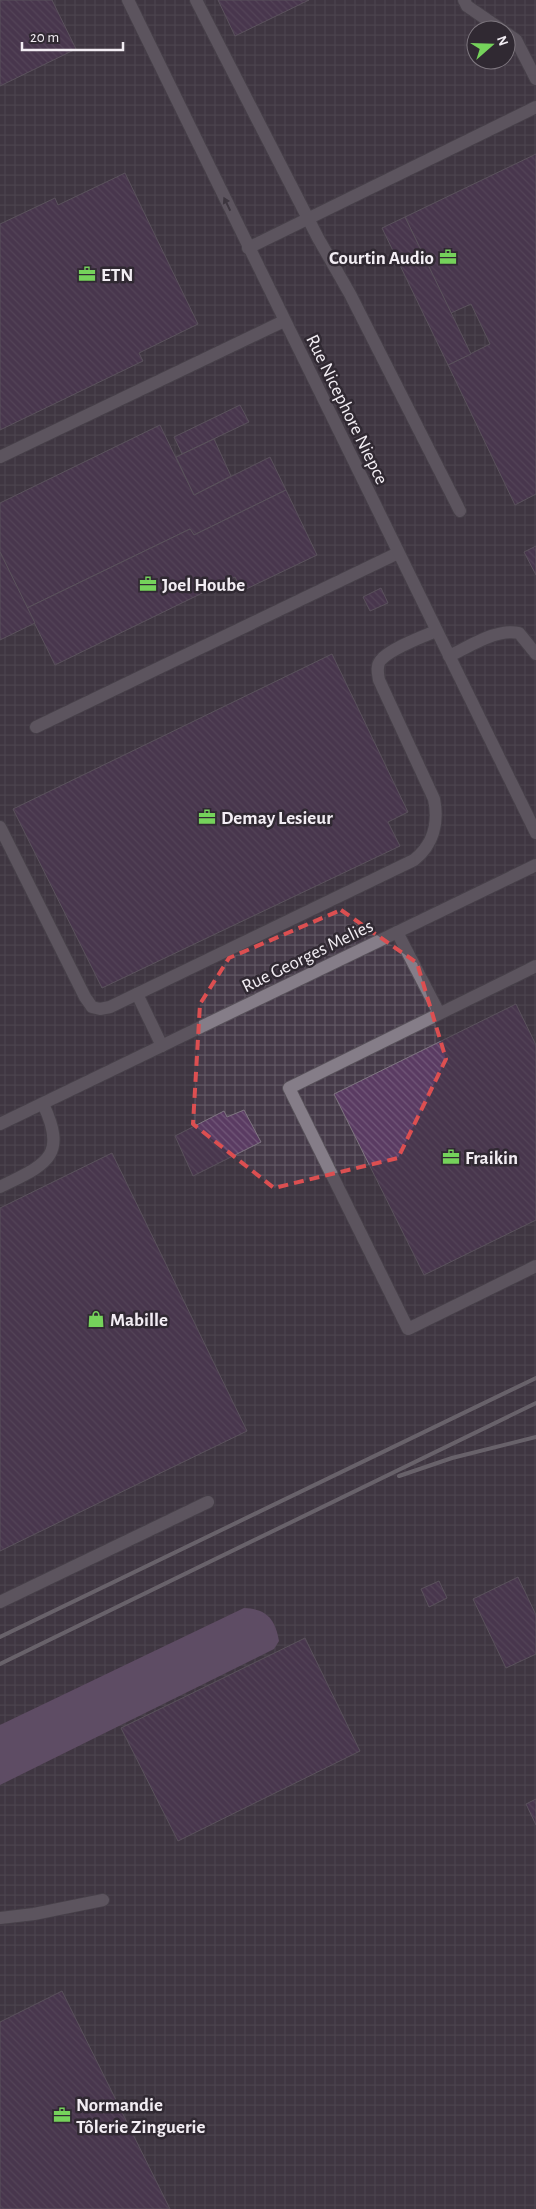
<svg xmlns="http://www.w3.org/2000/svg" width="536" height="2209" viewBox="0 0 536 2209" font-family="'Alegreya Sans',sans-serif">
  <defs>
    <pattern id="industrial-grid" width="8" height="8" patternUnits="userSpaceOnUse" patternTransform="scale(1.25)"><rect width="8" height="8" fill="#453a48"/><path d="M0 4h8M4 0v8" fill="none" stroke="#605763"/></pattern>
    <pattern id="building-back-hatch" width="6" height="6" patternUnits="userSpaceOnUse" patternTransform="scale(1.25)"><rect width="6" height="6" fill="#5a3b62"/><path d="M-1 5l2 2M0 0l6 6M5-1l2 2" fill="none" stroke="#725879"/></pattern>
  </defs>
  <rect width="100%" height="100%" fill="#3a333c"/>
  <!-- industrial -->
  <path fill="url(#industrial-grid)" fill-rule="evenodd" d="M0,0H536V2209H0ZM476,30H506V60H476Z"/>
  <!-- water -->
  <path fill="#8b6a94" d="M244,1608C267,1609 275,1619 279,1641L274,1649L0,1785V1725Z"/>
  <!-- building -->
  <g fill="url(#building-back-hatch)" stroke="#7f7681">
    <path d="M0,0H52L76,49L0,86Z"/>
    <path d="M218,0H309L235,36Z"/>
    <path d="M536,154V494L515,505L448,365L490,344L471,304L451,313L405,217Z"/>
    <path d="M125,173L198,324L139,353L143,361L0,430V224L55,198L58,205Z"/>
    <path d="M405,217L471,354L448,365L382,228Z"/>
    <path d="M240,405L249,422L182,454L174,437Z"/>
    <path d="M160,425L194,495L270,457L286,490L194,535L190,529L27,608L0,552V503Z"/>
    <path d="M214,439L231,476L194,495L176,457Z"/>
    <path d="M286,490L317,555L242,591L235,577L55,665L27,608L190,529L194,535Z"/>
    <path d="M536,546V575L524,552Z"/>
    <path d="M0,552L35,623L0,640Z"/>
    <path d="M381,588L388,603L370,611L363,597Z"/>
    <path d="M332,654L408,812L388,822L400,846L102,988L13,809Z"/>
    <path d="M516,1004L536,1045V1220L424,1275L334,1094Z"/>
    <path d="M244,1110L261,1142L193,1176L175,1136L224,1111L227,1117Z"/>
    <path d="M112,1153L247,1431L0,1551V1208Z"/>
    <path d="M518,1577L536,1615V1654L506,1668L473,1599Z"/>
    <path d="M439,1581L447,1598L429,1607L421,1589Z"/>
    <path d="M305,1638L360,1751L178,1841L121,1728Z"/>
    <path d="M536,1799V1825L526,1804Z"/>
    <path d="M62,1991L170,2209H0V2022Z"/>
  </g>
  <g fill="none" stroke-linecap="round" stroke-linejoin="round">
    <!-- service casing -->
    <g stroke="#575159" stroke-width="14">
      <g id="service">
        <path d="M196,0L318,238L350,294L460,511"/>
        <path d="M464,0L467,6L502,30"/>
        <path d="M506,33L516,40L536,79"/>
        <path d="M248,248L536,107"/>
        <path d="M0,457L284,321"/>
        <path d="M449,656C469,647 496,628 519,633L536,654"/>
        <path d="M36,727L398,553"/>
        <path d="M0,827L85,997L92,1007L100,1009L110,1007L414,860C433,845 439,823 434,799L379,680C378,673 376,667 380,661C389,649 422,637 436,631"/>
        <path d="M397,932L439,1013"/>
        <path d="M536,966L289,1088L408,1329L536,1266"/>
        <path d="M137,994L162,1046"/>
        <path d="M0,1187C44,1165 69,1158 43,1104"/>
        <path d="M0,1602L208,1502"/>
        <path d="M0,1918L34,1914L103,1900"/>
      </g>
    </g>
    <!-- minor casing -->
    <g stroke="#575159" stroke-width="14">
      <g id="minor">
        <path d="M128,0L536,833"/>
        <path d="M0,1124L536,865"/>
      </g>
    </g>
    <!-- service -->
    <use href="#service" stroke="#857d88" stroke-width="12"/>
    <!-- minor -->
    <use href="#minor" stroke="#857d88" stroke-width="12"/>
    <!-- rail -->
    <g stroke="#a19ba2" stroke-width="4">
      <path d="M399,1476L452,1458L536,1437"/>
      <path d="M0,1637L536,1378"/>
      <path d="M0,1664L536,1403"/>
    </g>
  </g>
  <!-- one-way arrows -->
  <defs><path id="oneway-solid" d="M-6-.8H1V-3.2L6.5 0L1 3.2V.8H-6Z" transform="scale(1.25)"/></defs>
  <use fill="#413a43" href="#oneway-solid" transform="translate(227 204) rotate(-116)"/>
  <!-- marked area -->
  <path d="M0 0H536V2209H0ZM341,910L417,963L446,1059L398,1158L274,1188L193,1124L200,1004L229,958Z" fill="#3a333c" fill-opacity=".55" fill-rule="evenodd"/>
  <path fill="none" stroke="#dc4f51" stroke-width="4" stroke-dasharray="10 6" stroke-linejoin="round" d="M341,910L417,963L446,1059L398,1158L274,1188L193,1124L200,1004L229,958Z"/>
  <!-- icons -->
  <defs>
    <g id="office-bare" transform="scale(1.35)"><path d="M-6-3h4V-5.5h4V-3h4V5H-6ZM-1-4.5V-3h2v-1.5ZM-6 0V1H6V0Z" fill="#75d25b" stroke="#302932" stroke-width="2.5" paint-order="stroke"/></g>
    <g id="shop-bare" transform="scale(1.35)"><path d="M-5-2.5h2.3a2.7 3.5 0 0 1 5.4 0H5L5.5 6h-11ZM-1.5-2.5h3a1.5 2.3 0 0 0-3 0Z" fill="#75d25b" stroke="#302932" stroke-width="2.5" paint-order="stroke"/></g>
  </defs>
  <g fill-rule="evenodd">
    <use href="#office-bare" x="448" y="257"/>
    <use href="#office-bare" x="87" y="274"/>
    <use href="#office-bare" x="148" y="584"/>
    <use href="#office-bare" x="207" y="817"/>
    <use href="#office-bare" x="451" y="1157"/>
    <use href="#shop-bare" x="96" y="1319"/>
    <use href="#office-bare" x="62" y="2115"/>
  </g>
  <g text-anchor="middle" stroke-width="5" stroke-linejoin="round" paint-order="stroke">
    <!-- poi labels -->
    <g font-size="19" font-weight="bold" fill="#f2edf3" stroke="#302932" text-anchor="start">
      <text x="434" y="264" text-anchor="end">Courtin Audio</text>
      <text x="101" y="281">ETN</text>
      <text x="162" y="591">Joel Hoube</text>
      <text x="221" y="824">Demay Lesieur</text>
      <text x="465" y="1164">Fraikin</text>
      <text x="110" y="1326">Mabille</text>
      <text x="76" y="2111">Normandie<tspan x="76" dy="22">Tôlerie Zinguerie</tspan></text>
    </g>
    <!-- street labels -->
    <g font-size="19" fill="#f2edf3" stroke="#302932">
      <text transform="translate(348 409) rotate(64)" y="7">Rue Nicephore Niepce</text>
      <text transform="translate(307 955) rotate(-26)" y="7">Rue Georges Melies</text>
    </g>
  </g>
  <!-- north arrow -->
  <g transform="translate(491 45) rotate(70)"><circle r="24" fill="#302932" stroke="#7e777f"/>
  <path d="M0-4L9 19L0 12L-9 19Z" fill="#75d25b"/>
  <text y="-8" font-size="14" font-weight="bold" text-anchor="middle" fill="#f2edf3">N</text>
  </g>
  <!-- scale -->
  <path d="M22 42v8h101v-8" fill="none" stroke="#f2edf3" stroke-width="2.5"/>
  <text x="30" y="42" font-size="15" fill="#f2edf3" stroke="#302932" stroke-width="4" paint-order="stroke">20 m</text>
</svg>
